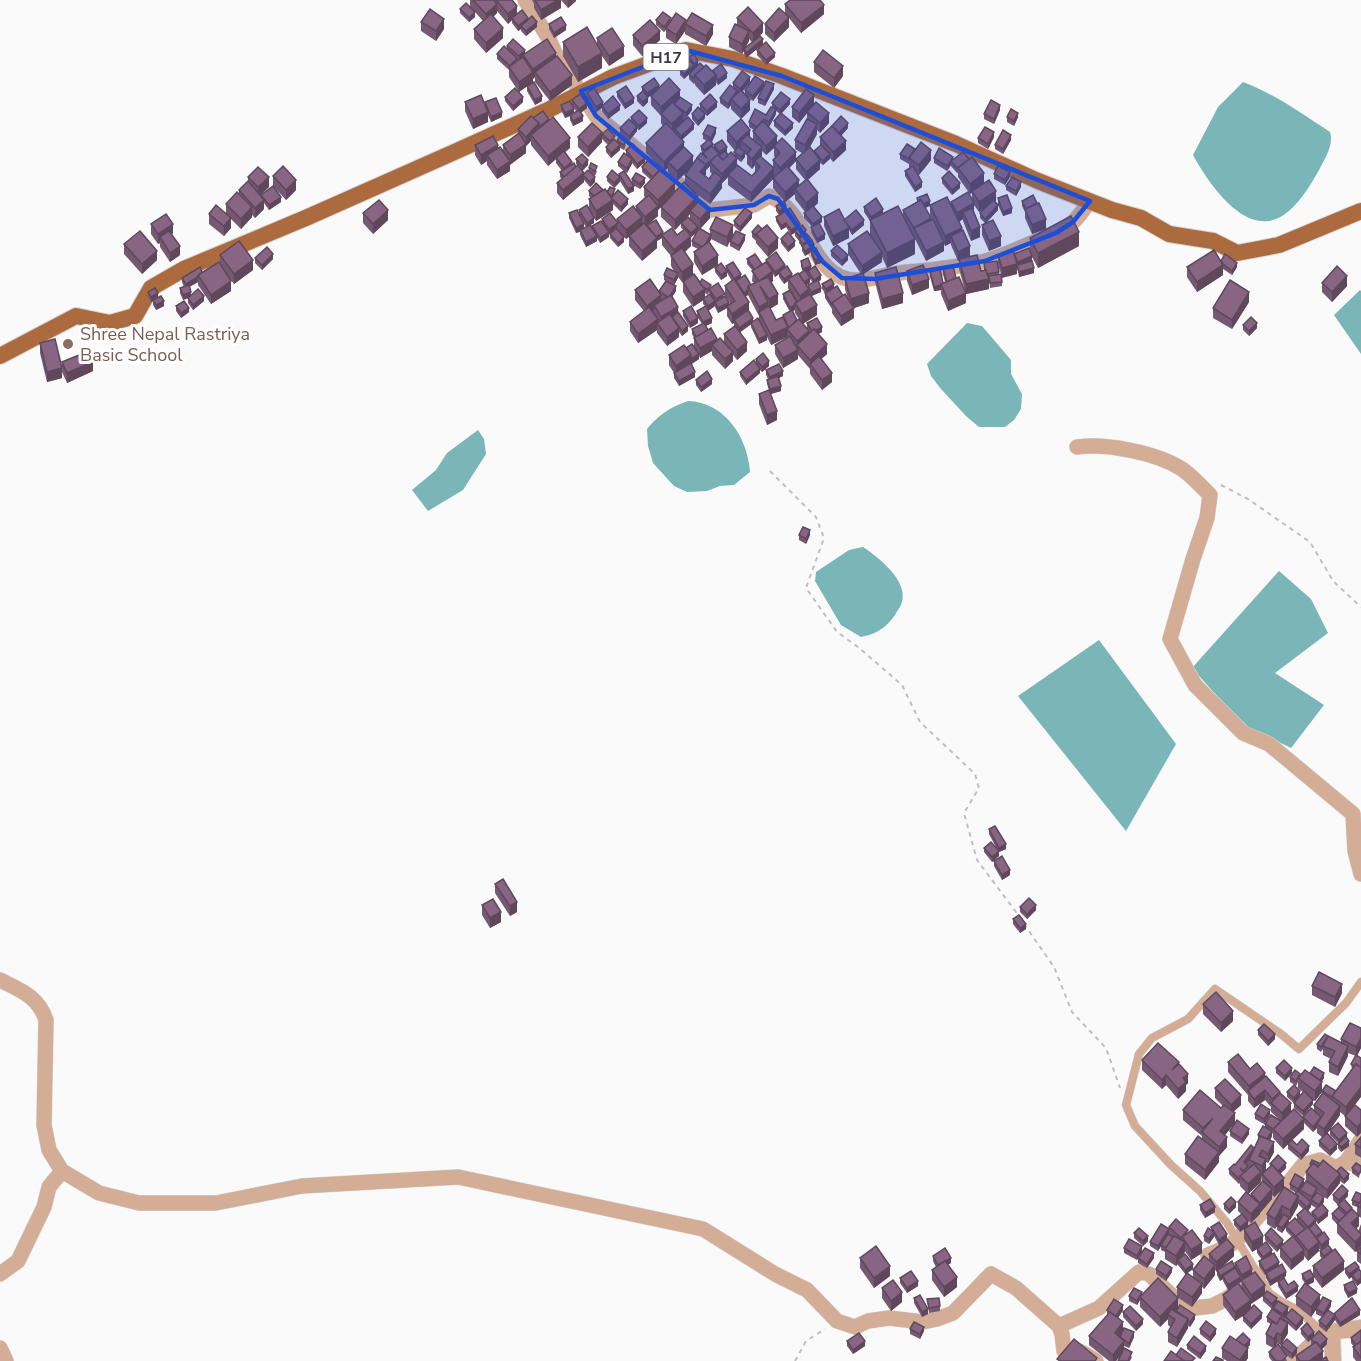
<svg xmlns="http://www.w3.org/2000/svg" width="1361" height="1361" viewBox="0 0 1361 1361" font-family="'Nunito Sans',sans-serif">
  <rect width="100%" height="100%" fill="#fafafa"/>
  <!-- water -->
  <g fill="#7ab5b8">
    <path d="M1243,82C1275,94 1302,114 1330,132C1334,145 1325,158 1319,170C1309,188 1291,218 1269,221C1237,226 1206,179 1193,155L1218,107Z"/>
    <path d="M1360,290L1361,291V354L1334,315Z"/>
    <path d="M967,323L982,326L1011,360V374L1022,394L1021,409L1014,420L1005,427H979L967,417L941,389L931,376L927,364Z"/>
    <path d="M688,401C725,402 748,438 750,472L734,485L720,486L707,491L687,492L674,486L653,463L648,446L647,429C659,414 671,407 688,401Z"/>
    <path d="M478,430L484,439L486,454L463,490L428,511L412,490L436,470L447,453Z"/>
    <path d="M863,547C878,557 908,580 902,602C901,606 897,611 895,615C886,628 876,634 861,637L841,625L815,581L816,572L849,550Z"/>
    <path d="M1279,571L1311,599L1328,633L1275,673L1324,705L1291,748L1242,724L1192,668Z"/>
    <path d="M1099,640L1176,744L1126,831L1018,696Z"/>
  </g>
  <g fill="none" stroke-linecap="round" stroke-linejoin="round">
    <!-- service casing -->
    <g stroke="#d8d7da" stroke-width="9">
      <path id="service" d="M1324,1333L1296,1309L1282,1302L1269,1293L1227,1223L1200,1191L1171,1165L1135,1126L1126,1105L1139,1054L1152,1038L1188,1019L1215,989L1281,1034L1299,1049L1346,1003L1361,982"/>
    </g>
    <!-- minor casing -->
    <g stroke="#d8d7da" stroke-width="16">
      <g id="minor">
        <path d="M525,0L548,37L555,53L596,116L710,210L754,205L769,196C805,209 809,263 841,277C859,285 881,275 899,273C928,270 957,268 985,261C1003,256 1020,248 1036,241C1049,236 1063,231 1073,222C1080,216 1085,207 1090,201"/>
        <path d="M1077,447C1107,443 1157,453 1182,469C1192,476 1201,486 1210,495L1207,518L1193,559L1170,639L1195,685L1243,733L1269,744L1353,814L1355,851L1361,874"/>
        <path d="M0,980C20,990 38,996 46,1020L44,1125L49,1150L62,1171L99,1193L139,1203H216L302,1186L458,1177L703,1229L775,1274L807,1290L837,1321L855,1327L868,1321L889,1318L923,1322L937,1319L953,1313L991,1274L1016,1288L1059,1326L1099,1308L1139,1272L1149,1274L1186,1309L1212,1306L1226,1299L1259,1275"/>
        <path d="M1346,1162L1361,1140"/>
        <path d="M1208,1255L1227,1247L1236,1241L1287,1185L1303,1165L1320,1160L1336,1168L1346,1162L1361,1166"/>
        <path d="M0,1274L18,1261L44,1207L49,1187L62,1171"/>
        <path d="M1059,1326L1062,1334L1064,1351C1077,1347 1085,1354 1096,1361"/>
        <path d="M0,1348L6,1361"/>
        <path d="M1294,1361L1323,1333"/>
      </g>
    </g>
    <!-- tertiary casing -->
    <g stroke="#d8d7da" stroke-width="18">
      <path id="tertiary" d="M1333,1361L1332,1335L1337,1331L1361,1328"/>
    </g>
    <!-- primary casing -->
    <g stroke="#d8d7da" stroke-width="18">
      <path id="primary" d="M0,356L76,316L110,323L135,316L151,288L184,269L308,217L450,154L550,109L613,77L686,50L733,59L782,76L956,144L1038,181L1112,210L1141,218L1169,234L1213,241L1237,253L1279,245L1361,211"/>
    </g>
    <!-- path -->
    <g stroke="#c0c0c4" stroke-width="2" stroke-dasharray="4.5 4.5" stroke-linecap="butt">
      <path d="M770,471L816,517L824,538L806,588L837,632L858,647L902,685L920,722L975,774L979,788L964,813L977,860L1019,916"/>
      <path d="M1221,485L1248,499L1310,542L1333,581L1361,607"/>
      <path d="M1024,924L1054,967L1072,1012L1106,1048L1120,1088"/>
      <path d="M795,1361L806,1341L825,1329"/>
    </g>
    <!-- service -->
    <use href="#service" stroke="#d3ad96" stroke-width="8"/>
    <!-- minor -->
    <use href="#minor" stroke="#d3ad96" stroke-width="15"/>
    <!-- tertiary -->
    <use href="#tertiary" stroke="#d3ad96" stroke-width="16"/>
    <!-- primary -->
    <use href="#primary" stroke="#ac6b3e" stroke-width="16"/>
  </g>
  <!-- wall -->
  <g fill="#755871" fill-rule="evenodd">
    <path d="M470,0H494L495,2V0H512L517,14L528,19L537,27L526,36L521,31V29L518,31L512,23V20L508,24L497,11V13L493,17L503,38L486,53L474,39V29L483,21L475,12V17L469,22L460,13V9L470,7Z"/>
    <path d="M532,0H561V8L541,20L534,8V4Z"/>
    <path d="M561,0H576V1L568,8Z"/>
    <path d="M785,4L824,14L801,33L789,18V27L774,42L765,34V24L785,14Z"/>
    <path d="M737,18L763,32L760,36L763,44L746,58L744,54V51L742,54L729,47V37L737,25ZM749,39L752,42L745,48L749,41Z"/>
    <path d="M656,20H671L686,23L713,34L706,46L685,34V31L676,44L666,38V30L664,32L656,25Z"/>
    <path d="M421,22L444,29L436,41L421,31Z"/>
    <path d="M549,24L566,30L554,38L549,29Z"/>
    <path d="M633,35L660,40L642,56L633,45Z"/>
    <path d="M597,38L624,56L609,66L602,56V68L578,82L563,56V42L597,44Z"/>
    <path d="M507,46L525,54L556,56L572,85L550,101L535,82V77L533,79V82L519,92L509,77V70L497,59V54L507,49Z"/>
    <path d="M757,50L775,57L766,65L757,55Z"/>
    <path d="M678,57L689,62V57L698,64L727,78L718,85L716,82V85L704,95L695,85V83L694,84L689,79V74L691,72L684,79L680,75V70L681,69L678,61Z"/>
    <path d="M814,62L843,76L834,88L814,72Z"/>
    <path d="M750,82L743,91L745,94V90L764,86L774,89L765,106L758,103V98L762,89L753,101L749,98L750,110L741,119L731,109V105L728,109L720,103V98L733,88V83Z"/>
    <path d="M527,86L542,101L535,105L527,91Z"/>
    <path d="M642,87L659,88L680,97L692,110L686,118L694,129L682,140L684,147L693,163L703,155L701,150V146L707,141L703,139V134L716,133L712,142L714,148V145L727,152L728,155H734L735,151L727,141V131L750,137L753,139V131L754,130L749,127V122L766,115L772,107V103L790,104L781,114L793,128L785,136L774,126V121L780,114L776,111V114L769,127L768,126L777,143L796,161L789,168L799,185L805,180L796,169V159L802,153L795,149V140L807,119V113L799,123L792,117V107L814,104L829,123L820,133L817,130V134L810,147L814,152L820,146V137L848,128L841,136L846,150L833,162L830,158L823,165L820,163V169L808,180L818,203L814,207L822,222L819,223L825,239L817,243L811,232L812,227L804,218V213L805,212L795,199V194L785,202L773,188V179L751,202L728,185V177L722,183V188L710,204L694,192L698,202L710,218L700,229L710,235V229L733,235L727,247L711,239L709,242L718,265L702,275L694,262V252L698,249L692,246V241L697,232L691,237V246L685,252L693,274L682,282L678,277L674,285L676,291L672,297L678,312L688,331L682,336L679,332V337L667,346L657,333V330L638,343L630,331V322L644,311L635,300V290L659,292L666,281L664,280V275L674,271L671,266V256L662,245V238L657,241V248L642,261L629,246V237L626,239L624,237V242L618,247L610,238V234L611,233H609V237L600,243L597,238V241L586,247L580,235V232L576,233L569,218V213L579,214V210L589,208V199L591,198L589,196V191L603,190L607,192L615,193L628,204L621,212L613,204V210L596,221L594,218V223L590,225L592,229V226L602,221V219L617,223V219L636,209V206L645,197L644,196V187L651,180L642,172V167L660,171L675,192L685,183V175L688,171L677,181L668,172V168L664,171L646,153V143L663,126L661,123V116L651,105V96L648,97V102L643,107L637,101V96L642,91ZM774,148V156L776,158L773,160V167L761,157L762,151L766,155ZM745,154L747,156V164L752,169L755,165V171L756,172L752,176L737,165V159L741,162L745,157ZM710,166V172L712,174L709,179L705,176L706,170ZM661,207V217L675,230L690,214V218L681,223V228L684,230L677,235L663,234L647,225L658,216V210ZM581,217L586,227L584,228Z"/>
    <path d="M617,92L634,103L625,109L617,97Z"/>
    <path d="M587,93L603,104L620,110L608,119L602,111V108L596,112L587,98Z"/>
    <path d="M505,97L523,102L513,111L505,101Z"/>
    <path d="M572,100L587,108L581,113L583,121L573,126L570,120V116L565,118L561,110V105H572ZM572,105L576,111L574,113Z"/>
    <path d="M465,102L485,105V102L502,117L491,122L488,115V122L473,129L465,111Z"/>
    <path d="M700,104L717,107L707,116L705,114V118L698,126L692,119V114L700,108Z"/>
    <path d="M1000,110L994,124L984,119V114Z"/>
    <path d="M631,117L647,123L639,130L637,129V131L629,141L620,133V128L631,121Z"/>
    <path d="M1007,117H1018L1014,126L1007,122Z"/>
    <path d="M533,118L549,121L570,148L565,152L572,164L576,167L577,165L576,164V159L588,165L582,171L584,174L589,171V168L597,171L595,176L592,174L595,182L590,187L584,180V182L563,200L557,193V183L562,179L560,177V172L562,171L556,163V159L548,166L531,145V141L526,146V153L510,164V171L497,179L487,165V161L481,165L475,155V145L498,148L503,150V145L518,134V129Z"/>
    <path d="M602,134L626,145L624,150L620,148V150L611,158L606,152V147L608,145L602,139Z"/>
    <path d="M578,137L602,142L588,157L578,147Z"/>
    <path d="M994,137L988,149L978,143V138Z"/>
    <path d="M1011,140L1003,154L995,149V145Z"/>
    <path d="M626,150L645,162L637,169L632,163L627,173L625,171L632,183V179L645,183L640,189L633,185L634,191L628,194L620,181L614,188L607,181V177L619,176V174L624,171L618,166V162L626,154Z"/>
    <path d="M900,154L931,160L919,175L918,174L922,187L915,192L905,176V171L910,168L909,167V164L900,159Z"/>
    <path d="M934,158L953,160L984,183L996,201H995L998,204V198L1012,213L1003,216L998,205V210L986,223L1001,246L989,251L982,235V225L985,223L980,218V213L986,208L979,212L974,205V213L980,237L971,241L963,221V219L959,222L970,256L981,271L984,270V263L999,272V275L1001,274L998,265V255L1014,254L1030,250V238L1079,246L1038,268L1032,257V261L1029,262L1034,273L1019,277L1017,266V274L1002,277V286L990,288L989,278H988L989,289L966,294L959,269V261H958L951,245V243L945,246L944,244V251L926,261L914,237L915,254L887,268L882,257V262L863,274L869,303L854,308V318L841,326L832,313V309L825,298V293L822,289V284L834,288L843,296L848,299L845,289V279L861,274L848,254V244L870,234V221L864,212V207L883,213L903,217V210L917,202V198L925,208L931,220L932,219L930,215V205H951V202L972,198V193L970,194L958,177V173H957L951,166V165L947,171L934,163Z"/>
    <path d="M994,174L1010,177L1005,185L994,179Z"/>
    <path d="M273,176L296,190L286,200L274,187L281,202L269,210L264,203V209L255,218L252,215V217L241,229L231,219V228L224,236L209,224V214L226,213V204L239,194V190L248,181V177L269,187L260,195L261,197V195L273,186Z"/>
    <path d="M942,178L960,188L952,195L942,183Z"/>
    <path d="M1006,186L1021,187L1016,196L1006,190Z"/>
    <path d="M1022,201L1046,229L1032,234L1025,218V212L1022,206Z"/>
    <path d="M776,206L786,210L806,234L811,241L821,263L815,265L811,255V252L805,256L802,251V247L799,243V241L795,236V233L791,235L786,227L781,230L776,221V217L779,215L776,211Z"/>
    <path d="M363,213L388,220L373,234L363,223Z"/>
    <path d="M824,217L844,220L864,225L852,235L849,230V238L833,246L824,226Z"/>
    <path d="M752,218L740,232L734,226V221Z"/>
    <path d="M151,224L173,233L172,234L180,255L170,262L160,247V243L158,244L151,234Z"/>
    <path d="M752,232L778,248L768,257L756,243V241L752,237Z"/>
    <path d="M781,239L795,246L788,252L781,243Z"/>
    <path d="M745,240L739,251L730,246V241Z"/>
    <path d="M124,244L157,260L142,274L124,254Z"/>
    <path d="M831,251L848,260L842,266L831,256Z"/>
    <path d="M220,255L253,270L234,284L227,275L231,291L211,304L198,285V282L189,287L191,295L204,301L193,310L188,303V298L183,300L180,293V288L184,287L182,282V278L202,272L220,263Z"/>
    <path d="M255,258L273,259L262,270L255,263Z"/>
    <path d="M747,259L762,264L766,262V260L785,267L792,276L799,274L803,272L801,266V261L811,269L821,280L818,281L821,292L812,296L817,315L803,324L809,330L807,328V323L822,332L818,334L827,354L821,359L832,382L822,390L810,374V369L798,355V359L783,368L775,354V345L787,338V337L771,345L767,337V340L759,344L751,327V324L740,332L747,351L737,360L733,355V361L725,369L712,355V351L700,358L699,356V359L691,364L695,377L679,386L674,378V373L669,365V355L686,348L694,347V338L692,334V329L702,324L697,316V311L705,306L703,304V300L693,307L683,292V282L700,283L711,288L725,297L729,306L731,304L725,296V286L732,281L726,271V266L751,285L754,283L752,281L753,271L747,264ZM773,274L775,277L779,274V277L784,284L788,281V288L789,290L783,294V299L790,312L783,315V318L776,320L770,309L778,304L771,282L773,281ZM810,279L813,283L808,285V288L806,285L810,283ZM709,292L710,295L705,298V293L708,295ZM748,295L759,316V319L753,321L749,311L745,297ZM715,302V307L718,313L727,308V316L732,324L734,323V326L724,334V342L717,341L708,330L706,326L712,323L708,311L715,306ZM795,310V313L799,319L797,320L793,311Z"/>
    <path d="M1221,261L1237,267L1232,275L1223,269V275L1197,292L1187,277V267Z"/>
    <path d="M715,268L727,276L721,280L715,272Z"/>
    <path d="M943,269L956,278L966,303L948,311L941,294V290L934,291L930,276V272L943,283L945,282L943,274Z"/>
    <path d="M907,271L929,288L912,295L907,281Z"/>
    <path d="M875,273L903,303L882,309L875,282Z"/>
    <path d="M1322,283L1347,286L1332,302L1322,292Z"/>
    <path d="M148,292L158,297L164,306L156,310L153,305V301L151,302L148,297Z"/>
    <path d="M1249,302L1232,329L1213,318V308Z"/>
    <path d="M176,306L189,312L181,318L176,311Z"/>
    <path d="M683,311L698,323L690,328L683,316Z"/>
    <path d="M1243,325L1257,328L1249,336L1243,330Z"/>
    <path d="M40,343L62,367V362L93,371L67,383L62,372V378L47,382L40,353Z"/>
    <path d="M756,359L769,366L762,372L760,370V373L746,385L740,376V372L756,362Z"/>
    <path d="M766,370L783,376L779,378L781,391L771,394L777,420L767,425L759,404V394L769,390L767,384V380L768,379L766,375Z"/>
    <path d="M696,380L712,384L701,392L696,385Z"/>
    <path d="M799,535H810L806,544L799,540Z"/>
    <path d="M989,829L1006,849L999,852V856L992,862L984,852V848L997,849L989,834Z"/>
    <path d="M994,861L1010,875L1002,880L994,866Z"/>
    <path d="M495,884L517,912L510,916L495,893Z"/>
    <path d="M482,905L501,922L490,928L482,915Z"/>
    <path d="M1020,907L1036,910L1027,919L1020,912Z"/>
    <path d="M1013,919L1026,929L1020,933L1013,924Z"/>
    <path d="M1312,986L1342,993L1335,1007L1312,995Z"/>
    <path d="M1203,1004L1233,1021L1221,1032L1203,1014Z"/>
    <path d="M1361,1028V1058L1354,1107L1361,1110L1357,1137L1345,1126V1116L1340,1112V1115L1327,1134L1337,1149L1330,1156L1319,1146V1141L1323,1138L1317,1133V1128L1313,1132L1304,1123V1129L1292,1140L1297,1145L1309,1151L1301,1160L1288,1149V1144L1283,1149L1273,1138V1134L1272,1133V1136L1270,1141L1274,1152L1268,1163L1266,1162V1169L1264,1172L1270,1167V1164L1286,1168L1281,1173L1284,1188L1295,1194L1296,1193L1290,1189V1184H1304L1306,1181V1172L1310,1167V1164L1319,1166L1337,1171L1349,1179L1344,1184L1340,1181V1183L1327,1199L1317,1191L1324,1202L1322,1204L1328,1216L1318,1224L1316,1221V1224L1329,1244L1321,1250L1319,1249V1251L1308,1261L1304,1256V1259L1291,1270L1280,1257V1248L1277,1252L1265,1240V1235L1283,1244L1292,1237L1286,1231V1227L1282,1233L1277,1230V1226L1275,1229L1267,1224V1214L1283,1189L1274,1197L1272,1195V1199L1260,1213V1212V1214L1251,1223L1245,1218L1248,1226L1272,1254L1286,1276L1284,1278L1288,1285L1298,1291L1286,1299L1278,1286V1282L1283,1278L1270,1286L1266,1278V1275H1265L1259,1266V1261L1262,1260L1257,1253V1249L1252,1252L1244,1239V1229L1240,1232L1234,1225V1220L1242,1215L1238,1211V1202L1246,1192L1240,1186V1183L1239,1184L1229,1174V1169L1235,1165L1254,1148L1258,1140V1135L1265,1127V1124L1281,1121L1271,1112V1107L1265,1100L1254,1108L1248,1101V1095L1228,1072V1062L1250,1069L1265,1077L1291,1112L1303,1118L1314,1110V1105L1322,1093V1091H1336L1352,1069L1351,1064L1356,1056L1348,1053V1056L1338,1076L1329,1072V1062L1331,1059L1323,1055V1049L1321,1052L1317,1049V1044L1328,1036L1341,1043V1039ZM1361,1048V1058L1357,1056ZM1261,1176L1262,1182L1251,1194V1196L1248,1194L1261,1182ZM1309,1200L1311,1201V1205L1316,1208L1312,1212V1215L1308,1211L1311,1207ZM1298,1204L1303,1209L1297,1215V1220L1287,1226L1289,1223V1220H1290L1298,1206Z"/>
    <path d="M1258,1030L1275,1039L1268,1046L1258,1035Z"/>
    <path d="M1142,1060L1179,1065L1188,1083L1186,1085V1091L1178,1099L1166,1085L1162,1089L1142,1070Z"/>
    <path d="M1276,1068L1292,1073L1285,1081L1276,1073Z"/>
    <path d="M1310,1073L1324,1078L1321,1082L1322,1092L1315,1101L1313,1100V1104L1303,1116L1294,1108V1103L1287,1097V1092L1300,1095L1303,1092L1298,1088V1082L1296,1086L1290,1082V1077Z"/>
    <path d="M1215,1088L1241,1105L1233,1112L1235,1123L1225,1135L1227,1147L1219,1156V1162L1205,1180L1185,1164V1154L1202,1139V1136L1183,1120V1110L1221,1108L1223,1106L1215,1098Z"/>
    <path d="M1255,1114L1270,1115L1264,1124L1255,1119Z"/>
    <path d="M1330,1130L1347,1137L1349,1146L1341,1152L1338,1148V1143L1330,1135Z"/>
    <path d="M1230,1131L1249,1134L1242,1144L1230,1136Z"/>
    <path d="M1361,1137V1158L1355,1154V1144Z"/>
    <path d="M1361,1166L1359,1178L1352,1173V1168Z"/>
    <path d="M1361,1194V1218L1357,1214V1207L1352,1205V1200Z"/>
    <path d="M1333,1195L1348,1196L1344,1200L1352,1210L1359,1226L1356,1228L1359,1231V1229L1361,1224V1246L1355,1252L1337,1233V1224L1332,1219V1214L1338,1208V1205L1333,1200Z"/>
    <path d="M1224,1204L1236,1207L1229,1214L1224,1209Z"/>
    <path d="M1200,1205L1215,1212L1205,1218L1200,1210Z"/>
    <path d="M1169,1227L1188,1233L1202,1253L1191,1260L1185,1251L1182,1257L1193,1269L1187,1273L1193,1277V1270L1209,1260V1254L1225,1241L1219,1245L1214,1236L1209,1244L1204,1241V1236L1211,1230V1227L1227,1239L1234,1256L1221,1268L1235,1266V1263L1252,1273L1265,1294L1288,1312L1286,1316L1303,1323L1296,1331L1288,1324V1333L1281,1345L1297,1353L1292,1359L1285,1354L1287,1361H1272L1269,1357V1352L1273,1348L1266,1344V1334L1271,1324L1267,1322V1317L1273,1310V1308L1276,1305L1272,1309L1263,1301V1296L1251,1304V1308L1262,1318L1251,1329L1243,1321V1316L1235,1321L1223,1305V1295L1236,1285L1228,1290L1223,1281V1279L1220,1281L1217,1275V1271L1215,1270V1275L1204,1289L1202,1287V1293L1192,1307L1177,1297V1287L1186,1275L1178,1265V1264L1176,1266L1165,1259V1252L1161,1250V1246L1158,1251L1150,1246V1242L1169,1229ZM1241,1278L1242,1280L1241,1288L1238,1284L1241,1282ZM1277,1343L1281,1345V1348L1275,1347Z"/>
    <path d="M1134,1233L1148,1241L1143,1246L1134,1238Z"/>
    <path d="M1361,1247V1264L1357,1261V1251Z"/>
    <path d="M1124,1248L1142,1251L1137,1260L1124,1253Z"/>
    <path d="M1320,1251L1344,1270L1322,1288L1314,1277V1282L1308,1285L1320,1301L1331,1306L1328,1311L1334,1315H1360L1340,1327L1335,1320L1326,1332L1319,1326V1321L1322,1317L1316,1314V1310L1311,1317L1296,1305V1296L1305,1283L1302,1279V1274L1313,1275V1266L1322,1259L1320,1256Z"/>
    <path d="M933,1256L951,1263L947,1265L957,1287L944,1297L932,1280V1270L936,1267L933,1261Z"/>
    <path d="M860,1258L890,1276L874,1288L860,1268Z"/>
    <path d="M1138,1258H1154L1147,1268L1138,1263Z"/>
    <path d="M1156,1269L1172,1272L1166,1281L1156,1274Z"/>
    <path d="M1345,1269L1359,1270L1361,1272V1283L1357,1286L1352,1279V1277L1349,1279L1345,1273Z"/>
    <path d="M900,1278L918,1286L907,1293L900,1283Z"/>
    <path d="M1344,1285L1357,1293L1348,1298L1344,1290Z"/>
    <path d="M882,1288L902,1302L891,1311L882,1298Z"/>
    <path d="M1142,1295L1178,1307L1195,1319L1190,1327L1188,1326V1328L1177,1347L1168,1342V1332L1171,1327L1168,1325V1319L1160,1327L1140,1307V1300L1137,1305L1129,1301V1296Z"/>
    <path d="M914,1298L928,1314L922,1317L914,1303Z"/>
    <path d="M927,1299L940,1306V1311L929,1313Z"/>
    <path d="M1107,1310H1123L1118,1318L1123,1330L1134,1337L1129,1348L1124,1346V1349L1132,1357L1130,1361H1118L1121,1355L1116,1361H1109L1089,1345V1336L1107,1315Z"/>
    <path d="M1123,1312L1143,1324L1136,1331L1123,1317Z"/>
    <path d="M910,1329L924,1331L920,1339L910,1334Z"/>
    <path d="M1200,1329L1216,1334L1210,1342L1200,1334Z"/>
    <path d="M1301,1329L1314,1336L1327,1344L1322,1349L1323,1359L1328,1361H1296V1356L1312,1345L1311,1344V1340L1308,1342L1301,1334Z"/>
    <path d="M1361,1330V1361H1356L1353,1357V1347H1354L1351,1343V1338Z"/>
    <path d="M847,1341L865,1346L853,1354L847,1346Z"/>
    <path d="M1236,1341L1250,1345L1247,1347L1248,1358L1246,1361H1227L1222,1358V1348Z"/>
    <path d="M1187,1345L1206,1351L1200,1359L1187,1349Z"/>
  </g>
  <!-- shaded-wall -->
  <g fill="#5f475c">
    <path d="M558,0H561V8L541,20V10Z"/>
    <path d="M568,0H576V1L568,8Z"/>
    <path d="M497,4V13L486,24V14Z"/>
    <path d="M824,5V14L801,33V23Z"/>
    <path d="M517,6V16L512,18V20L508,24V14Z"/>
    <path d="M475,12V17L469,22V18Z"/>
    <path d="M789,17V27L774,42V33Z"/>
    <path d="M528,18V23L521,26V29L518,31V26Z"/>
    <path d="M444,19V29L436,41V31Z"/>
    <path d="M686,20L685,31L676,44V35Z"/>
    <path d="M537,22V27L526,36V31Z"/>
    <path d="M763,23V32L753,43V33Z"/>
    <path d="M566,25V30L554,38V33Z"/>
    <path d="M713,25V34L706,46V36Z"/>
    <path d="M503,28V38L486,53V43Z"/>
    <path d="M660,31V40L642,56V46Z"/>
    <path d="M749,31V41L742,54V44Z"/>
    <path d="M763,39V44L746,58V53Z"/>
    <path d="M624,46V56L609,66V56Z"/>
    <path d="M525,50V55L519,61V56Z"/>
    <path d="M556,53V63L535,72V77L533,79V82L519,92V82L533,72V69Z"/>
    <path d="M602,53V68L578,82V67Z"/>
    <path d="M775,53V57L766,65V60Z"/>
    <path d="M698,61V65L694,69V64Z"/>
    <path d="M694,65V70L684,79V74Z"/>
    <path d="M843,66V76L834,88V78Z"/>
    <path d="M727,73V78L718,85V80Z"/>
    <path d="M572,75V85L550,101V92Z"/>
    <path d="M716,75V85L704,95V85Z"/>
    <path d="M750,77V82L740,94V89Z"/>
    <path d="M764,82V87L753,101V96Z"/>
    <path d="M774,84V89L765,106V101Z"/>
    <path d="M659,85V90L648,97V102L643,107V102L647,98V93Z"/>
    <path d="M680,90V99L663,115L661,114V107Z"/>
    <path d="M814,95V105L799,123V113Z"/>
    <path d="M542,96V101L535,105V100Z"/>
    <path d="M523,97V102L513,111V106Z"/>
    <path d="M634,98V103L625,109V104Z"/>
    <path d="M790,99V104L780,115V110Z"/>
    <path d="M731,100V105L728,109V104Z"/>
    <path d="M750,100V110L741,119V109Z"/>
    <path d="M603,102V107L602,106V108L596,112V107Z"/>
    <path d="M717,102V107L707,116V111Z"/>
    <path d="M587,103V108L579,114V109Z"/>
    <path d="M620,105V110L608,119V114Z"/>
    <path d="M692,105V110L686,118V113Z"/>
    <path d="M1000,105V110L994,124V119Z"/>
    <path d="M574,109V114L565,118V113Z"/>
    <path d="M776,109V114L769,127V122Z"/>
    <path d="M488,112V122L473,129V119Z"/>
    <path d="M502,112V117L491,122V117Z"/>
    <path d="M683,113V122L675,129V131L672,134V124Z"/>
    <path d="M829,113V123L820,133V123Z"/>
    <path d="M1018,113V117L1014,126V121Z"/>
    <path d="M705,114V118L698,126V121Z"/>
    <path d="M583,116V121L573,126V121Z"/>
    <path d="M647,118V123L639,130V126Z"/>
    <path d="M539,123V133L531,135V141L526,146V137Z"/>
    <path d="M793,123V128L785,136V131Z"/>
    <path d="M848,123V128L838,139V134Z"/>
    <path d="M694,124V129L681,140V136Z"/>
    <path d="M817,124V134L805,155V145Z"/>
    <path d="M637,127V131L629,141V136Z"/>
    <path d="M716,128V133L711,143V138Z"/>
    <path d="M750,130V140L741,141V147L736,152V142Z"/>
    <path d="M602,132V142L588,157V147Z"/>
    <path d="M994,132V137L988,149V144Z"/>
    <path d="M1011,135V140L1003,154V149Z"/>
    <path d="M777,136V145L774,146V148L766,155V146Z"/>
    <path d="M570,138V148L556,159V158V159L548,166V156Z"/>
    <path d="M846,141V150L833,162V152Z"/>
    <path d="M684,142V152L668,162V168L664,171V162Z"/>
    <path d="M526,144V153L510,165V155Z"/>
    <path d="M498,145V155H487V161L481,165V155Z"/>
    <path d="M620,145V150L611,158V153Z"/>
    <path d="M727,147V152L710,162V166L706,170V175L700,182V172L703,167L719,154V152Z"/>
    <path d="M762,147V156L757,163L755,161V165L752,169V159Z"/>
    <path d="M931,150V160L919,175V165Z"/>
    <path d="M745,152V157L741,162V157Z"/>
    <path d="M796,152V161L780,178V168Z"/>
    <path d="M830,154V159L823,165V161Z"/>
    <path d="M693,156V166L677,181V171Z"/>
    <path d="M953,157V162L951,161V165L947,171V166Z"/>
    <path d="M645,158V162L637,169V164Z"/>
    <path d="M737,158V168L728,175V177L722,183V188L710,204V194L722,179V174Z"/>
    <path d="M632,159V164L627,173V168Z"/>
    <path d="M588,160V165L582,171V166Z"/>
    <path d="M820,160V169L806,181V172Z"/>
    <path d="M510,161V171L497,179V170Z"/>
    <path d="M774,168V178L751,202V193Z"/>
    <path d="M1010,172V177L1005,185V180Z"/>
    <path d="M584,173V182L563,200V190Z"/>
    <path d="M984,173V183L972,191V193L970,194V184Z"/>
    <path d="M269,177V187L258,197V187Z"/>
    <path d="M595,177V182L590,187V182Z"/>
    <path d="M620,177V182L614,188V183Z"/>
    <path d="M645,178V183L640,189V184Z"/>
    <path d="M296,180V190L286,200V190Z"/>
    <path d="M799,180V190L795,189V194L785,202V192Z"/>
    <path d="M922,182V187L915,192V187Z"/>
    <path d="M1021,182V187L1016,196V191Z"/>
    <path d="M675,183V192L658,210V200Z"/>
    <path d="M960,183V188L952,195V190Z"/>
    <path d="M634,186V191L628,194V189Z"/>
    <path d="M996,191V201L979,212V202Z"/>
    <path d="M818,193V203L806,213V203Z"/>
    <path d="M698,196V205L690,211V214L675,230V220Z"/>
    <path d="M281,197V202L269,210V205Z"/>
    <path d="M628,199V204L621,212V207Z"/>
    <path d="M264,200V209L255,218V208Z"/>
    <path d="M613,200V210L596,221V211Z"/>
    <path d="M930,201V206L920,210V205Z"/>
    <path d="M974,203V213L965,218L963,212V219L957,223V213Z"/>
    <path d="M998,205V210L985,224V219Z"/>
    <path d="M658,206V216L645,227V217Z"/>
    <path d="M786,206V211L779,216V211Z"/>
    <path d="M252,207V217L241,229V219Z"/>
    <path d="M710,208V218L700,229V219Z"/>
    <path d="M1012,208V213L1003,216V212Z"/>
    <path d="M883,209V214L871,222V217Z"/>
    <path d="M388,210V220L373,234V224Z"/>
    <path d="M752,213V218L740,232V227Z"/>
    <path d="M642,217V226L626,239V230Z"/>
    <path d="M822,217V222L813,229V224Z"/>
    <path d="M231,218V228L224,236V226Z"/>
    <path d="M594,218V223L587,227V223Z"/>
    <path d="M931,218V227L914,228V237V228Z"/>
    <path d="M1046,219V229L1032,234V225Z"/>
    <path d="M864,220V225L852,235V230Z"/>
    <path d="M617,223V228L609,234V229Z"/>
    <path d="M786,223V227L781,230V226Z"/>
    <path d="M173,224V233L162,241L160,237V243L158,244V234Z"/>
    <path d="M584,224V229L576,233V228Z"/>
    <path d="M800,224V229L791,235V230Z"/>
    <path d="M733,225V235L727,247V237Z"/>
    <path d="M698,227V232L691,237V246L674,260V250L691,237V233Z"/>
    <path d="M980,227V237L971,241V231Z"/>
    <path d="M849,228V238L833,246V236Z"/>
    <path d="M962,228V238L951,236V243L945,246V236Z"/>
    <path d="M806,230V235L799,238V241V236Z"/>
    <path d="M609,232V237L600,243V238Z"/>
    <path d="M663,232V237L662,235V238L657,241V248L642,261V251L655,238Z"/>
    <path d="M1079,232V246L1038,268V253Z"/>
    <path d="M825,234V239L817,243V239Z"/>
    <path d="M711,235V240L703,252V248Z"/>
    <path d="M745,235V240L739,251V246Z"/>
    <path d="M597,236V241L586,247V242Z"/>
    <path d="M1001,236V246L989,251V241Z"/>
    <path d="M624,237V242L618,247V243Z"/>
    <path d="M778,238V248L768,257V247Z"/>
    <path d="M915,239V254L887,268V253Z"/>
    <path d="M795,241V246L788,252V247Z"/>
    <path d="M944,242V251L926,261V251Z"/>
    <path d="M814,245V250L805,256V251Z"/>
    <path d="M180,246V255L170,262V253Z"/>
    <path d="M970,246V256L958,261V252Z"/>
    <path d="M157,251V260L142,274V264Z"/>
    <path d="M882,252V262L862,275V266Z"/>
    <path d="M273,254V259L262,270V265Z"/>
    <path d="M718,255V265L702,275V266Z"/>
    <path d="M848,255V260L842,266V261Z"/>
    <path d="M1032,256V261L1018,267V262Z"/>
    <path d="M821,258V263L815,265V260Z"/>
    <path d="M253,260V270L234,284V274Z"/>
    <path d="M1237,263V267L1232,275V271Z"/>
    <path d="M693,264V274L682,282V272Z"/>
    <path d="M1017,264V274L1002,278V268Z"/>
    <path d="M785,265V269L779,272V274L775,277V272Z"/>
    <path d="M1223,265V275L1197,292V282Z"/>
    <path d="M811,266V271L803,273V269Z"/>
    <path d="M1034,268V273L1019,277V272Z"/>
    <path d="M727,271V276L721,280V275Z"/>
    <path d="M773,271V281L762,289L759,281Z"/>
    <path d="M678,273V278L674,285V280Z"/>
    <path d="M741,274V279L734,284V279Z"/>
    <path d="M792,274V279H788V281L784,284V279Z"/>
    <path d="M821,275V280L814,284V280Z"/>
    <path d="M1347,276V286L1332,302V292Z"/>
    <path d="M198,277V282L186,289V284Z"/>
    <path d="M810,278V283L803,287V282Z"/>
    <path d="M929,279V288L912,295V285Z"/>
    <path d="M989,279V289L966,294V284Z"/>
    <path d="M231,281V291L211,304V295Z"/>
    <path d="M834,284V289L826,294V289Z"/>
    <path d="M941,285V290L934,291V287Z"/>
    <path d="M676,286V291L669,302V297Z"/>
    <path d="M821,288V292L811,296V292Z"/>
    <path d="M705,289V299L693,307V297Z"/>
    <path d="M809,289V299L800,305V296Z"/>
    <path d="M748,290V295L744,297V293Z"/>
    <path d="M191,292V297L183,300V295Z"/>
    <path d="M1249,292V302L1232,329V320Z"/>
    <path d="M158,293V298L151,302V297Z"/>
    <path d="M869,293V303L854,308V318L841,326V316L851,309V299Z"/>
    <path d="M903,293V303L882,309V299Z"/>
    <path d="M966,293V303L948,311V301Z"/>
    <path d="M778,294V304L769,309V299Z"/>
    <path d="M661,295V305H654V310L647,316V306Z"/>
    <path d="M204,296V301L193,310V305Z"/>
    <path d="M164,301V306L156,310V305Z"/>
    <path d="M715,301V306L708,311V306Z"/>
    <path d="M749,302V312L734,320V323L732,324V314Z"/>
    <path d="M768,302V312H759V307Z"/>
    <path d="M729,303V308L727,306V308L718,313V308Z"/>
    <path d="M795,305V310L790,312V308Z"/>
    <path d="M817,305V315L802,324V314Z"/>
    <path d="M678,307V317L661,327V317Z"/>
    <path d="M189,308V312L181,318V313Z"/>
    <path d="M698,318V323L690,328V323Z"/>
    <path d="M712,318V323L703,327V322Z"/>
    <path d="M753,318V323L739,333V328Z"/>
    <path d="M658,319L657,330L638,343V334Z"/>
    <path d="M1257,323V328L1249,336V331Z"/>
    <path d="M688,326V331L682,336V331Z"/>
    <path d="M788,327L787,337L771,345V335Z"/>
    <path d="M822,327V332L813,337V332Z"/>
    <path d="M679,328V337L667,346V337Z"/>
    <path d="M809,331V341L797,345V341Z"/>
    <path d="M767,335V340L759,344V339Z"/>
    <path d="M717,339V349L712,345V351L700,358V348Z"/>
    <path d="M747,342V351L737,360V350Z"/>
    <path d="M827,344V354L812,367L810,364V360Z"/>
    <path d="M798,350V359L783,368V358Z"/>
    <path d="M733,352V361L725,369V359Z"/>
    <path d="M699,354V359L676,375V366L691,355Z"/>
    <path d="M769,361V366L762,372V367Z"/>
    <path d="M93,362V371L67,383V373Z"/>
    <path d="M62,368V378L47,382V372Z"/>
    <path d="M760,369V373L746,385V380Z"/>
    <path d="M783,371V376L770,382V377Z"/>
    <path d="M695,372V377L679,386V381Z"/>
    <path d="M832,373V382L822,390V380Z"/>
    <path d="M712,379V384L701,392V387Z"/>
    <path d="M781,386V391L770,394V389Z"/>
    <path d="M777,411V420L767,425V415Z"/>
    <path d="M810,530V535L806,544V539Z"/>
    <path d="M1006,844V849L999,852V848Z"/>
    <path d="M999,851V856L992,862V857Z"/>
    <path d="M1010,870V875L1002,880V875Z"/>
    <path d="M517,902V912L510,916V906Z"/>
    <path d="M1036,905V910L1027,919V914Z"/>
    <path d="M501,912V922L490,928V918Z"/>
    <path d="M1026,924V929L1020,933V928Z"/>
    <path d="M1342,984V993L1335,1007V997Z"/>
    <path d="M1233,1011V1021L1221,1032V1023Z"/>
    <path d="M1275,1034V1039L1268,1046V1041Z"/>
    <path d="M1361,1038V1048L1356,1057V1047Z"/>
    <path d="M1348,1046V1056L1338,1076V1067Z"/>
    <path d="M1292,1068V1073L1285,1081V1076Z"/>
    <path d="M1265,1073V1082L1249,1093V1086Z"/>
    <path d="M1324,1073V1078L1320,1085L1322,1082V1092L1315,1101V1091Z"/>
    <path d="M1188,1074V1083L1186,1085V1091L1178,1099V1089L1183,1078Z"/>
    <path d="M1166,1075V1085L1162,1089V1080Z"/>
    <path d="M1361,1087V1097L1346,1117V1107Z"/>
    <path d="M1265,1090V1100L1254,1108V1099Z"/>
    <path d="M1300,1091V1096L1294,1103V1098Z"/>
    <path d="M1241,1095V1105L1231,1114V1105Z"/>
    <path d="M1313,1100V1104L1303,1116V1111Z"/>
    <path d="M1291,1103V1112L1282,1122V1113Z"/>
    <path d="M1340,1106V1115L1324,1138V1129Z"/>
    <path d="M1270,1110V1115L1264,1124V1119Z"/>
    <path d="M1235,1113V1123L1220,1141V1131Z"/>
    <path d="M1304,1119V1129L1283,1149V1139Z"/>
    <path d="M1361,1123V1133L1357,1137V1127Z"/>
    <path d="M1317,1124V1128L1313,1132V1127Z"/>
    <path d="M1249,1129V1134L1242,1144V1139Z"/>
    <path d="M1272,1131V1136L1267,1145V1140Z"/>
    <path d="M1347,1133V1137L1339,1145V1140Z"/>
    <path d="M1227,1137V1147L1219,1156V1147Z"/>
    <path d="M1349,1141V1146L1341,1152V1147Z"/>
    <path d="M1274,1142V1152L1268,1163V1154Z"/>
    <path d="M1337,1144V1149L1330,1156V1151Z"/>
    <path d="M1309,1146V1151L1301,1160V1155Z"/>
    <path d="M1255,1148V1153L1244,1166V1162Z"/>
    <path d="M1219,1152V1162L1205,1180V1170Z"/>
    <path d="M1266,1159V1169L1262,1176V1166Z"/>
    <path d="M1286,1163V1168L1278,1176V1171Z"/>
    <path d="M1261,1172V1182L1248,1194V1184Z"/>
    <path d="M1340,1174V1183L1327,1199V1190Z"/>
    <path d="M1349,1174V1179L1344,1184V1179Z"/>
    <path d="M1284,1178V1187L1274,1197V1187Z"/>
    <path d="M1304,1179V1184L1298,1194V1189Z"/>
    <path d="M1272,1189V1199L1260,1213V1203Z"/>
    <path d="M1348,1191V1196L1339,1205V1200Z"/>
    <path d="M1298,1196V1206L1290,1220V1210Z"/>
    <path d="M1324,1197V1202L1319,1209V1205Z"/>
    <path d="M1236,1202V1207L1229,1214V1209Z"/>
    <path d="M1311,1202V1207L1307,1212V1207Z"/>
    <path d="M1260,1204V1214L1251,1223V1214Z"/>
    <path d="M1282,1206V1216L1275,1229V1219Z"/>
    <path d="M1215,1207V1212L1205,1218V1213Z"/>
    <path d="M1328,1211V1216L1318,1224V1219Z"/>
    <path d="M1359,1216V1226L1351,1233V1223Z"/>
    <path d="M1289,1218V1223L1282,1233V1228Z"/>
    <path d="M1316,1219V1224L1308,1232V1227Z"/>
    <path d="M1248,1221V1226L1240,1232V1227Z"/>
    <path d="M1169,1229V1234L1158,1251V1246Z"/>
    <path d="M1214,1232V1237L1209,1244V1239Z"/>
    <path d="M1227,1234V1239L1219,1245V1240Z"/>
    <path d="M1148,1236V1241L1143,1246V1241Z"/>
    <path d="M1263,1236V1245L1252,1252V1242Z"/>
    <path d="M1361,1236V1246L1355,1252V1242Z"/>
    <path d="M1329,1239V1244L1321,1250V1245Z"/>
    <path d="M1283,1240V1245L1277,1252V1247Z"/>
    <path d="M1185,1242V1252L1179,1262L1178,1260V1264L1176,1266V1256Z"/>
    <path d="M1319,1242V1251L1308,1261V1251Z"/>
    <path d="M1202,1243V1253L1191,1260V1250Z"/>
    <path d="M1142,1246V1251L1137,1260V1256Z"/>
    <path d="M1234,1247V1256L1216,1272V1262Z"/>
    <path d="M1272,1250V1255L1263,1262V1257Z"/>
    <path d="M1304,1250V1259L1291,1270V1260Z"/>
    <path d="M1154,1253V1258L1147,1268V1264Z"/>
    <path d="M951,1258V1263L938,1270V1265Z"/>
    <path d="M1344,1261V1270L1322,1288V1278Z"/>
    <path d="M1279,1262V1267L1266,1273L1265,1275V1271Z"/>
    <path d="M1193,1264V1269L1185,1275V1270Z"/>
    <path d="M1215,1265V1275L1204,1289V1279Z"/>
    <path d="M890,1266V1276L874,1288V1278Z"/>
    <path d="M1235,1267V1272L1223,1276V1279L1220,1281V1276Z"/>
    <path d="M1359,1267V1272L1352,1275V1277L1349,1279V1274Z"/>
    <path d="M1172,1268V1272L1166,1281V1276Z"/>
    <path d="M1252,1269V1274L1242,1280V1275Z"/>
    <path d="M1286,1272V1276L1270,1286V1281Z"/>
    <path d="M957,1277V1287L944,1297V1287Z"/>
    <path d="M1241,1277V1282L1228,1290V1285Z"/>
    <path d="M1314,1277V1282L1306,1286V1281Z"/>
    <path d="M1361,1278V1283L1357,1286V1281Z"/>
    <path d="M918,1281V1286L907,1293V1288Z"/>
    <path d="M1202,1284V1293L1192,1307V1297Z"/>
    <path d="M1265,1285V1294L1251,1304V1295Z"/>
    <path d="M1298,1286V1291L1286,1299V1294Z"/>
    <path d="M1357,1289V1293L1348,1298V1293Z"/>
    <path d="M902,1292V1302L891,1311V1301Z"/>
    <path d="M1142,1292V1297H1140V1300L1137,1305V1301Z"/>
    <path d="M1320,1295V1304L1311,1317V1307Z"/>
    <path d="M1178,1298V1308L1170,1316L1168,1315V1319L1160,1327V1317Z"/>
    <path d="M1277,1298V1303L1272,1309V1304Z"/>
    <path d="M1251,1300V1310L1235,1321V1312Z"/>
    <path d="M1331,1301V1306L1324,1318V1313Z"/>
    <path d="M1123,1305V1310L1116,1321V1316Z"/>
    <path d="M1288,1307V1312L1283,1319V1314Z"/>
    <path d="M928,1309V1314L922,1317V1312Z"/>
    <path d="M1360,1310V1315L1340,1327V1323Z"/>
    <path d="M1262,1313V1318L1251,1329V1324Z"/>
    <path d="M1195,1315V1319L1190,1327V1322Z"/>
    <path d="M1335,1315V1320L1326,1332V1327Z"/>
    <path d="M1303,1318V1323L1296,1331V1326Z"/>
    <path d="M1143,1319V1324L1136,1331V1326Z"/>
    <path d="M1188,1319V1328L1177,1347V1338Z"/>
    <path d="M1123,1322V1332L1115,1343V1333Z"/>
    <path d="M1288,1323V1333L1281,1345V1335Z"/>
    <path d="M924,1327V1331L920,1339V1334Z"/>
    <path d="M1216,1329V1334L1210,1342V1337Z"/>
    <path d="M1134,1332V1337L1129,1348V1343Z"/>
    <path d="M1314,1332V1337L1308,1342V1337Z"/>
    <path d="M1277,1333V1343L1274,1348V1339Z"/>
    <path d="M1327,1339V1344L1319,1352V1347Z"/>
    <path d="M1250,1340V1345L1243,1352V1347Z"/>
    <path d="M865,1341V1346L853,1354V1350Z"/>
    <path d="M1124,1341V1351L1116,1361H1113V1355Z"/>
    <path d="M1206,1346V1351L1200,1359V1354Z"/>
    <path d="M1248,1348V1358L1246,1361H1240Z"/>
    <path d="M1297,1348V1353L1292,1359V1354Z"/>
    <path d="M1323,1351V1361H1309Z"/>
  </g>
  <!-- building -->
  <g fill="#886683" stroke="#5f475c" stroke-width="1.5">
    <path d="M473,0H494L497,4L486,14Z"/>
    <path d="M496,0H512L517,6L508,14Z"/>
    <path d="M535,0H558L541,10Z"/>
    <path d="M790,0H820L824,5L801,23L785,4Z"/>
    <path d="M466,3L475,12L469,18L460,9Z"/>
    <path d="M748,7L763,23L753,33L737,18Z"/>
    <path d="M779,8L789,17L774,33L765,24Z"/>
    <path d="M430,9L444,19L436,31L421,22Z"/>
    <path d="M522,10L528,18L518,26L512,18Z"/>
    <path d="M663,12L671,18L664,27L656,20Z"/>
    <path d="M676,13L686,20L676,35L666,28Z"/>
    <path d="M692,13L713,25L706,36L685,24Z"/>
    <path d="M491,14L503,28L486,43L474,29Z"/>
    <path d="M532,16L537,22L526,31L521,26Z"/>
    <path d="M561,17L566,25L554,33L549,24Z"/>
    <path d="M650,20L660,31L642,46L633,35Z"/>
    <path d="M735,24L749,31L742,44L729,37Z"/>
    <path d="M587,27L602,53L578,67L563,42Z"/>
    <path d="M612,28L624,46L609,56L597,38Z"/>
    <path d="M760,36L763,39L746,53L744,49Z"/>
    <path d="M513,39L525,50L519,56L507,46Z"/>
    <path d="M547,39L556,53L533,69L523,55Z"/>
    <path d="M766,42L775,53L766,60L757,50Z"/>
    <path d="M504,46L517,58L510,66L497,54Z"/>
    <path d="M823,50L843,66L834,78L814,62Z"/>
    <path d="M685,54L689,62L682,64L678,57Z"/>
    <path d="M694,54L698,61L694,64L689,57Z"/>
    <path d="M557,56L572,75L550,92L535,72Z"/>
    <path d="M523,57L533,72L519,82L509,67Z"/>
    <path d="M690,61L694,65L684,74L680,70Z"/>
    <path d="M700,63L704,67L695,75L694,79L689,74Z"/>
    <path d="M721,64L727,73L718,80L716,77V75L712,71Z"/>
    <path d="M706,65L716,75L704,85L695,75Z"/>
    <path d="M742,71L750,77L740,89L733,83Z"/>
    <path d="M755,76L764,82L753,96L745,90Z"/>
    <path d="M654,78L659,85L647,93L642,87Z"/>
    <path d="M669,78L680,90L661,107L651,96Z"/>
    <path d="M766,81L774,84L765,101L758,98Z"/>
    <path d="M534,82L542,96L535,100L527,86Z"/>
    <path d="M730,85L737,91L728,104L720,98Z"/>
    <path d="M626,86L634,98L625,104L617,92Z"/>
    <path d="M515,88L523,97L513,106L505,97Z"/>
    <path d="M594,88L603,102L596,107L587,93Z"/>
    <path d="M806,89L814,95L799,113L792,107Z"/>
    <path d="M741,90L750,100L741,109L731,99Z"/>
    <path d="M643,91L648,97L643,102L637,96Z"/>
    <path d="M781,92L790,99L780,110L772,103Z"/>
    <path d="M580,94L587,103L579,109L572,100Z"/>
    <path d="M710,94L717,102L707,111L700,104Z"/>
    <path d="M481,95L488,112L473,119L465,102Z"/>
    <path d="M613,96L620,105L608,114L602,106Z"/>
    <path d="M680,97L692,105L686,113L674,104Z"/>
    <path d="M496,98L502,112L491,117L485,102Z"/>
    <path d="M991,100L1000,105L994,119L984,114Z"/>
    <path d="M570,101L574,109L565,113L561,105Z"/>
    <path d="M672,102L683,113L672,124L661,114Z"/>
    <path d="M816,102L829,113L820,123L807,112Z"/>
    <path d="M698,107L705,114L698,121L692,114Z"/>
    <path d="M771,107L776,109L769,122L764,119L757,127L749,122L755,109L766,115Z"/>
    <path d="M1011,109L1018,113L1014,121L1007,117Z"/>
    <path d="M579,110L583,116L573,121L570,115Z"/>
    <path d="M639,110L647,118L639,126L631,117Z"/>
    <path d="M543,111L549,119L539,127V123L533,118Z"/>
    <path d="M781,113L793,123L785,131L774,121Z"/>
    <path d="M531,116L539,123L526,137L518,129Z"/>
    <path d="M841,116L848,123L839,133L832,126L831,127Z"/>
    <path d="M553,117L570,138L548,156L531,135Z"/>
    <path d="M688,117L694,124L681,136L675,129Z"/>
    <path d="M629,119L637,127L629,136L620,128Z"/>
    <path d="M741,119L750,130L736,142L727,131Z"/>
    <path d="M807,119L817,124L805,145L795,140Z"/>
    <path d="M763,121L777,136L766,146L753,131Z"/>
    <path d="M592,123L602,132L588,147L578,137Z"/>
    <path d="M666,123L684,142L664,162L646,143Z"/>
    <path d="M708,125L716,128L711,138L703,134Z"/>
    <path d="M832,126L846,141L833,152L820,137Z"/>
    <path d="M985,127L994,132L988,144L978,138Z"/>
    <path d="M608,129L615,136L610,141L602,134Z"/>
    <path d="M1003,130L1011,135L1003,149L995,145Z"/>
    <path d="M519,133L526,144L510,155L503,145Z"/>
    <path d="M747,135L762,147L752,159L747,154L751,149L741,141Z"/>
    <path d="M493,136L498,145L481,155L475,145Z"/>
    <path d="M619,137L626,141L624,145L617,141Z"/>
    <path d="M782,138L796,152L780,168L773,160L780,153L774,146Z"/>
    <path d="M614,139L620,145L611,153L606,147Z"/>
    <path d="M709,139L713,144L704,150L701,146Z"/>
    <path d="M722,140L727,147L719,152L714,145Z"/>
    <path d="M921,142L931,150L919,165L909,158Z"/>
    <path d="M633,144L645,158L637,164L626,150Z"/>
    <path d="M907,144L915,149L909,158V159L900,154Z"/>
    <path d="M821,145L830,154L823,161L814,151Z"/>
    <path d="M712,146L719,154L705,165L697,158L701,153L707,158L703,153Z"/>
    <path d="M500,147L510,161L497,170L487,155Z"/>
    <path d="M684,147L693,156L677,171L668,162Z"/>
    <path d="M738,147L745,152L741,157L734,152Z"/>
    <path d="M810,147L820,160L806,172L796,159Z"/>
    <path d="M939,148L953,157L947,166L934,158Z"/>
    <path d="M564,151L572,162L564,168L556,158Z"/>
    <path d="M725,151L728,155L723,160L719,156Z"/>
    <path d="M731,152L737,158L722,174L710,162L717,155L723,160Z"/>
    <path d="M963,152L969,159L957,168L951,161Z"/>
    <path d="M624,153L632,159L627,168L618,162Z"/>
    <path d="M582,154L588,160L582,166L576,159Z"/>
    <path d="M760,156L774,168L751,193L728,175L737,165L752,176L760,167L755,161Z"/>
    <path d="M972,157L984,173L970,184L958,168Z"/>
    <path d="M697,158L706,165L700,172L709,179L714,172L722,178L710,194L685,175Z"/>
    <path d="M649,159L660,169L653,177L642,167Z"/>
    <path d="M574,163L576,167L564,177L560,172Z"/>
    <path d="M591,163L597,166L595,171L589,168Z"/>
    <path d="M578,165L584,173L563,190L557,183Z"/>
    <path d="M283,166L296,180L286,190L273,176Z"/>
    <path d="M787,166L799,180L785,192L773,178Z"/>
    <path d="M913,166L922,182L915,187L905,171Z"/>
    <path d="M998,166L1010,172L1005,180L994,174Z"/>
    <path d="M258,167L269,177L258,187L248,177Z"/>
    <path d="M661,169L675,183L658,200L644,187Z"/>
    <path d="M588,170L595,177L590,182L583,175Z"/>
    <path d="M612,170L620,177L614,183L607,177Z"/>
    <path d="M624,171L634,186L628,189L619,174Z"/>
    <path d="M949,171L960,183L952,190L942,178Z"/>
    <path d="M636,173L645,178L640,184L632,179Z"/>
    <path d="M1012,177L1021,182L1016,191L1006,186Z"/>
    <path d="M807,179L818,193L806,203L795,189Z"/>
    <path d="M989,180L996,191L979,202L972,191Z"/>
    <path d="M248,181L264,200L255,208L239,190Z"/>
    <path d="M684,182L698,196L675,220L661,207Z"/>
    <path d="M596,183L603,190L594,196L589,191Z"/>
    <path d="M273,186L281,197L269,205L261,195Z"/>
    <path d="M610,187L615,189L612,196L607,192Z"/>
    <path d="M605,189L613,200L596,211L589,199Z"/>
    <path d="M618,190L628,199L621,207L611,198Z"/>
    <path d="M237,192L252,207L241,219L226,204Z"/>
    <path d="M968,192L974,203L957,213L951,202Z"/>
    <path d="M927,194L930,201L923,204L921,200L918,201L917,198Z"/>
    <path d="M649,195L658,206L645,217L636,206Z"/>
    <path d="M1007,195L1012,208L1003,212L998,198Z"/>
    <path d="M1033,195L1037,203L1026,209L1022,201Z"/>
    <path d="M947,197L962,228L945,236L930,205Z"/>
    <path d="M876,198L883,209L871,217L864,207Z"/>
    <path d="M379,200L388,210L373,224L363,213Z"/>
    <path d="M700,200L710,208L700,219L690,211Z"/>
    <path d="M921,200L931,218L914,228L903,210Z"/>
    <path d="M993,200L998,205L985,219L980,213Z"/>
    <path d="M784,201L786,206L779,211L776,206Z"/>
    <path d="M1039,203L1046,219L1032,225L1025,209Z"/>
    <path d="M216,205L231,218L224,226L209,214Z"/>
    <path d="M587,205L594,218L587,223L579,210Z"/>
    <path d="M633,206L642,217L626,230L617,219Z"/>
    <path d="M813,206L822,217L813,224L804,213Z"/>
    <path d="M898,206L915,239L887,253L870,220Z"/>
    <path d="M745,208L752,213L740,227L734,221Z"/>
    <path d="M790,208L800,224L791,230L786,223L781,226L776,217Z"/>
    <path d="M972,208L980,227L971,231L963,212Z"/>
    <path d="M839,209L849,228L833,236L824,217Z"/>
    <path d="M577,210L584,224L576,228L569,213Z"/>
    <path d="M856,210L864,220L852,230L844,220Z"/>
    <path d="M610,213L618,223L609,229L602,219Z"/>
    <path d="M166,214L173,224L158,234L151,224Z"/>
    <path d="M1071,216L1079,232L1038,253L1030,238Z"/>
    <path d="M688,217L698,227L691,233L681,223Z"/>
    <path d="M716,217L733,225L727,237L710,229Z"/>
    <path d="M933,219L944,242L926,251L914,228Z"/>
    <path d="M656,220L663,232L656,237L647,225Z"/>
    <path d="M993,220L1001,236L989,241L982,225Z"/>
    <path d="M601,221L609,232L600,238L592,226Z"/>
    <path d="M644,223L657,238L642,251L629,236Z"/>
    <path d="M819,223L825,234L817,239L811,227Z"/>
    <path d="M590,225L597,236L586,242L580,230Z"/>
    <path d="M758,225L762,229L756,234V236L752,232Z"/>
    <path d="M767,225L778,238L768,247L756,234Z"/>
    <path d="M802,225L806,230L799,236L795,231Z"/>
    <path d="M616,228L624,237L618,243L610,234Z"/>
    <path d="M672,228L677,235L685,229L691,236L674,250L662,235Z"/>
    <path d="M699,228L711,235L704,246L702,247L692,241Z"/>
    <path d="M963,230L970,246L958,252L951,236Z"/>
    <path d="M140,231L157,251L142,264L124,244Z"/>
    <path d="M169,231L180,246L170,253L160,237Z"/>
    <path d="M736,231L745,235L739,246L730,241Z"/>
    <path d="M867,231L882,252L862,266L848,244Z"/>
    <path d="M788,232L795,241L788,247L781,239Z"/>
    <path d="M807,234L811,239L802,244L799,238Z"/>
    <path d="M812,240L814,245L805,251L802,246Z"/>
    <path d="M239,241L253,260L234,274L220,255Z"/>
    <path d="M709,242L718,255L702,266L694,252Z"/>
    <path d="M837,245L848,255L842,261L831,251Z"/>
    <path d="M267,247L273,254L262,265L255,258Z"/>
    <path d="M682,248L693,264L682,272L671,256Z"/>
    <path d="M816,248L821,258L815,260L811,250Z"/>
    <path d="M1029,248L1032,256L1018,262L1014,254Z"/>
    <path d="M1013,250L1017,264L1002,268L998,255Z"/>
    <path d="M1214,250L1223,265L1197,282L1187,267Z"/>
    <path d="M776,252L785,265L775,272L766,260Z"/>
    <path d="M755,254L762,264L755,270L747,259Z"/>
    <path d="M1225,254L1237,263L1232,271L1223,264L1221,261Z"/>
    <path d="M977,255L981,271L986,270L989,279L966,284L959,259Z"/>
    <path d="M808,258L811,266L803,269L801,261Z"/>
    <path d="M997,261L999,272L987,274L986,270H985L984,263Z"/>
    <path d="M1032,261L1034,268L1019,272L1017,265Z"/>
    <path d="M219,262L231,281L211,295L198,275Z"/>
    <path d="M733,262L741,274L734,279L726,266Z"/>
    <path d="M766,262L773,271L759,281L752,271Z"/>
    <path d="M721,263L727,271L721,275L715,268Z"/>
    <path d="M923,265L929,279L912,285L907,271Z"/>
    <path d="M787,266L792,274L784,279L779,272Z"/>
    <path d="M815,266L821,275L814,280L808,271Z"/>
    <path d="M953,266L956,278L947,282L943,269Z"/>
    <path d="M1337,266L1347,276L1332,292L1322,283Z"/>
    <path d="M200,267L202,272L198,275V277L186,284L182,278Z"/>
    <path d="M896,267L903,293L882,299L875,273Z"/>
    <path d="M667,268L678,273L674,280L664,275Z"/>
    <path d="M940,269L943,283L941,285L934,287L930,272Z"/>
    <path d="M805,270L810,278L804,282L799,274Z"/>
    <path d="M798,273L809,289L800,296L788,279Z"/>
    <path d="M863,273L869,293L851,299L845,279Z"/>
    <path d="M694,274L705,289L693,297L683,282Z"/>
    <path d="M1001,274L1002,282L990,283L989,276Z"/>
    <path d="M745,275L751,285L748,286V290L744,293L736,281Z"/>
    <path d="M768,277L778,294L769,299L760,286L768,302L759,307L748,286Z"/>
    <path d="M959,277L966,293L948,301L941,284Z"/>
    <path d="M650,279L661,295L647,306L635,290Z"/>
    <path d="M702,279L711,285L708,290L703,287L700,283Z"/>
    <path d="M734,279L749,302L732,314L727,306L735,301L725,286Z"/>
    <path d="M831,279L834,284L826,289L822,284Z"/>
    <path d="M818,280L821,288L811,292L808,285Z"/>
    <path d="M1230,280L1249,292L1232,320L1213,308Z"/>
    <path d="M666,281L676,286L670,296L668,297L659,291Z"/>
    <path d="M718,283L725,294L716,299L709,289Z"/>
    <path d="M189,285L191,292L183,295L180,288Z"/>
    <path d="M837,286L843,296L832,303L833,304L832,305L825,293Z"/>
    <path d="M155,288L158,293L151,297L148,292Z"/>
    <path d="M198,289L204,296L193,305L188,298Z"/>
    <path d="M790,290L797,302L795,303V305L790,308L783,294Z"/>
    <path d="M710,294L715,301L708,306L703,299Z"/>
    <path d="M810,294L817,305L802,314L795,303Z"/>
    <path d="M845,294L854,308L841,316L832,303Z"/>
    <path d="M671,295L678,307L661,317L654,305Z"/>
    <path d="M161,296L164,301L156,305L153,300Z"/>
    <path d="M725,296L729,303L718,308L715,302Z"/>
    <path d="M184,301L189,308L181,313L176,306Z"/>
    <path d="M691,306L698,318L690,323L683,311Z"/>
    <path d="M706,306L712,318L703,322L697,311Z"/>
    <path d="M769,306L776,320L783,317L788,327L771,335L759,312Z"/>
    <path d="M649,307L658,319L638,334L630,322Z"/>
    <path d="M748,310L753,318L739,328L734,320Z"/>
    <path d="M792,310L797,320L789,328L783,315Z"/>
    <path d="M678,312L688,326L682,331L672,317Z"/>
    <path d="M670,314L679,328L667,337L657,323Z"/>
    <path d="M1251,317L1257,323L1249,331L1243,325Z"/>
    <path d="M758,318L767,335L759,339L751,323Z"/>
    <path d="M817,318L822,327L815,331L814,329L812,331L807,323Z"/>
    <path d="M799,319L809,331L797,341L787,329Z"/>
    <path d="M704,323L708,330L696,337L692,329Z"/>
    <path d="M735,326L747,342L737,350L724,334Z"/>
    <path d="M711,328L717,339L700,348L694,338Z"/>
    <path d="M814,329L827,344L810,360L797,345Z"/>
    <path d="M790,336L798,350L783,358L775,345Z"/>
    <path d="M720,338L733,352L725,359L712,345Z"/>
    <path d="M55,339L62,368L47,372L40,343Z"/>
    <path d="M692,344L699,354L691,359V355L686,348Z"/>
    <path d="M684,345L691,355L676,366L669,355Z"/>
    <path d="M89,351L93,362L67,373L62,362Z"/>
    <path d="M763,353L769,361L762,367L756,359Z"/>
    <path d="M819,356L832,373L822,380L810,364Z"/>
    <path d="M754,360L760,369L746,380L740,372Z"/>
    <path d="M691,363L695,372L679,381L674,373Z"/>
    <path d="M779,364L783,371L770,377L766,370Z"/>
    <path d="M707,371L712,379L701,387L696,380Z"/>
    <path d="M778,376L781,386L770,389L767,380Z"/>
    <path d="M769,390L777,411L767,415L759,394Z"/>
    <path d="M803,527L810,530L806,539L799,535Z"/>
    <path d="M995,826L1006,844L999,848L989,829Z"/>
    <path d="M991,842L999,851L992,857L984,848Z"/>
    <path d="M1002,856L1010,870L1002,875L994,861Z"/>
    <path d="M503,879L517,902L510,906L495,884Z"/>
    <path d="M1029,898L1036,905L1027,914L1020,907Z"/>
    <path d="M493,899L501,912L490,918L482,905Z"/>
    <path d="M1019,915L1026,924L1020,928L1013,919Z"/>
    <path d="M1319,972L1342,984L1335,997L1312,986Z"/>
    <path d="M1216,992L1233,1011L1221,1023L1203,1004Z"/>
    <path d="M1350,1023L1361,1028V1038L1356,1047L1341,1039Z"/>
    <path d="M1264,1024L1275,1034L1268,1041L1258,1030Z"/>
    <path d="M1325,1034L1328,1036L1321,1047L1317,1044Z"/>
    <path d="M1328,1036L1348,1046L1338,1067L1329,1062L1335,1051L1323,1046Z"/>
    <path d="M1158,1043L1179,1062L1172,1070L1179,1064L1188,1074L1183,1078L1186,1082L1178,1089L1166,1075L1162,1080L1142,1060Z"/>
    <path d="M1238,1054L1250,1069L1257,1063L1265,1073L1249,1086L1228,1062Z"/>
    <path d="M1356,1055L1361,1058V1068L1356,1064L1354,1066L1351,1064Z"/>
    <path d="M1284,1060L1292,1068L1285,1076L1276,1068Z"/>
    <path d="M1356,1064L1361,1068V1087L1346,1107L1332,1096Z"/>
    <path d="M1314,1067L1324,1073L1320,1080L1310,1073Z"/>
    <path d="M1295,1070L1300,1074L1296,1081L1290,1077Z"/>
    <path d="M1305,1070L1322,1082L1315,1091L1298,1078Z"/>
    <path d="M1266,1076L1280,1092L1272,1099L1265,1090L1254,1099L1248,1091Z"/>
    <path d="M1225,1079L1241,1095L1231,1105L1215,1088Z"/>
    <path d="M1294,1085L1300,1091L1294,1098L1287,1092Z"/>
    <path d="M1326,1085L1336,1091L1332,1096V1097L1322,1091Z"/>
    <path d="M1200,1090L1221,1108L1224,1105L1235,1113L1220,1131L1227,1137L1219,1147L1202,1132L1213,1118L1203,1128L1183,1110Z"/>
    <path d="M1304,1091L1313,1100L1303,1111L1294,1103Z"/>
    <path d="M1280,1093L1291,1103L1282,1113L1271,1103Z"/>
    <path d="M1323,1093L1340,1106L1324,1129L1317,1124L1324,1113L1314,1105Z"/>
    <path d="M1261,1104L1270,1110L1264,1119L1255,1114Z"/>
    <path d="M1355,1105L1361,1110V1123L1357,1127L1345,1116Z"/>
    <path d="M1311,1108L1321,1117L1313,1127L1303,1117Z"/>
    <path d="M1294,1109L1304,1119L1283,1139L1273,1129Z"/>
    <path d="M1271,1115L1281,1121L1273,1129L1265,1124Z"/>
    <path d="M1237,1120L1249,1129L1242,1139L1230,1131Z"/>
    <path d="M1338,1123L1347,1133L1339,1140L1330,1130Z"/>
    <path d="M1263,1126L1272,1131L1267,1139L1258,1135Z"/>
    <path d="M1327,1133L1337,1144L1330,1151L1319,1141Z"/>
    <path d="M1198,1136L1219,1152L1205,1170L1185,1154Z"/>
    <path d="M1260,1136L1274,1142L1268,1154L1262,1150L1259,1156L1266,1159L1262,1166L1249,1160Z"/>
    <path d="M1346,1137L1349,1141L1341,1147L1338,1144Z"/>
    <path d="M1361,1137V1148L1355,1144Z"/>
    <path d="M1302,1139L1309,1146L1301,1155L1288,1144L1292,1140L1297,1145Z"/>
    <path d="M1251,1145L1254,1148L1244,1162L1248,1166L1243,1171L1240,1168L1244,1173L1240,1176L1239,1179L1229,1169L1234,1164L1235,1165Z"/>
    <path d="M1278,1155L1286,1163L1278,1171L1272,1165L1270,1164Z"/>
    <path d="M1312,1160L1319,1163L1317,1166L1313,1163L1312,1165L1310,1164Z"/>
    <path d="M1323,1160L1340,1174L1327,1190L1306,1172L1313,1163L1318,1167Z"/>
    <path d="M1356,1163L1361,1166V1171L1359,1174L1352,1168Z"/>
    <path d="M1254,1164L1261,1172L1248,1184L1240,1176Z"/>
    <path d="M1272,1165L1284,1178L1274,1187L1262,1174Z"/>
    <path d="M1341,1167L1349,1174L1344,1179L1340,1176V1174L1337,1171Z"/>
    <path d="M1295,1174L1304,1179L1298,1189L1290,1184Z"/>
    <path d="M1263,1181L1272,1189L1260,1203L1251,1194Z"/>
    <path d="M1306,1181L1317,1188L1312,1197L1300,1190Z"/>
    <path d="M1342,1185L1348,1191L1339,1200L1333,1195Z"/>
    <path d="M1284,1187L1298,1196L1290,1210L1282,1206L1275,1219L1267,1214Z"/>
    <path d="M1298,1191L1311,1202L1307,1207L1298,1199V1196L1295,1194Z"/>
    <path d="M1246,1192L1260,1204L1251,1214L1238,1202Z"/>
    <path d="M1317,1192L1324,1197L1319,1205L1311,1200Z"/>
    <path d="M1356,1192L1361,1194V1201L1359,1203L1352,1200Z"/>
    <path d="M1231,1197L1236,1202L1229,1209L1224,1204Z"/>
    <path d="M1210,1199L1215,1207L1205,1213L1200,1205Z"/>
    <path d="M1344,1199L1352,1208L1347,1213L1338,1205Z"/>
    <path d="M1361,1201V1208L1357,1205Z"/>
    <path d="M1322,1204L1328,1211L1318,1219L1312,1212Z"/>
    <path d="M1305,1208L1316,1219L1308,1227L1297,1215Z"/>
    <path d="M1338,1208L1346,1215L1340,1221L1332,1214Z"/>
    <path d="M1352,1209L1359,1216L1351,1223L1361,1234V1236L1355,1242L1337,1223Z"/>
    <path d="M1242,1214L1248,1221L1240,1227L1234,1220Z"/>
    <path d="M1284,1214L1289,1218L1282,1228L1277,1225Z"/>
    <path d="M1295,1218L1305,1229L1296,1237L1286,1226Z"/>
    <path d="M1176,1219L1188,1230L1181,1238L1169,1227Z"/>
    <path d="M1219,1222L1227,1234L1219,1240L1211,1227Z"/>
    <path d="M1255,1222L1263,1236L1252,1242L1244,1229Z"/>
    <path d="M1315,1223L1322,1232L1315,1237L1309,1228Z"/>
    <path d="M1161,1224L1169,1229L1158,1246L1150,1242Z"/>
    <path d="M1308,1227L1319,1242L1308,1251L1296,1236Z"/>
    <path d="M1139,1228L1148,1236L1143,1241L1134,1233Z"/>
    <path d="M1208,1228L1214,1232L1209,1239L1204,1236Z"/>
    <path d="M1271,1228L1283,1240L1277,1247L1265,1235Z"/>
    <path d="M1192,1230L1202,1243L1191,1250L1182,1237Z"/>
    <path d="M1324,1232L1329,1239L1321,1245L1317,1238Z"/>
    <path d="M1168,1234L1173,1237L1166,1248L1161,1245Z"/>
    <path d="M1174,1236L1185,1242L1176,1256L1165,1249Z"/>
    <path d="M1293,1236L1304,1250L1291,1260L1280,1247Z"/>
    <path d="M1129,1239L1142,1246L1137,1256L1124,1248Z"/>
    <path d="M1227,1239L1234,1247L1216,1262L1209,1254Z"/>
    <path d="M1266,1242L1272,1250L1263,1257L1257,1249Z"/>
    <path d="M1328,1245L1332,1250L1324,1256L1320,1251Z"/>
    <path d="M876,1246L890,1266L874,1278L860,1258Z"/>
    <path d="M1361,1247V1254L1357,1251Z"/>
    <path d="M945,1248L951,1258L938,1265L933,1256Z"/>
    <path d="M1145,1248L1154,1253L1147,1264L1138,1258Z"/>
    <path d="M1335,1249L1344,1261L1322,1278L1313,1266Z"/>
    <path d="M1274,1253L1279,1262L1265,1271L1259,1261Z"/>
    <path d="M1185,1254L1193,1264L1185,1270L1178,1260Z"/>
    <path d="M1204,1256L1215,1265L1204,1279L1193,1270Z"/>
    <path d="M1246,1256L1252,1269L1242,1275L1235,1263Z"/>
    <path d="M945,1261L957,1277L944,1287L932,1270Z"/>
    <path d="M1161,1261L1172,1268L1166,1276L1156,1269Z"/>
    <path d="M1232,1261L1235,1267L1220,1276L1217,1270Z"/>
    <path d="M1355,1262L1359,1267L1349,1274L1345,1269Z"/>
    <path d="M1282,1264L1286,1272L1270,1281L1266,1273Z"/>
    <path d="M1235,1268L1241,1277L1228,1285L1223,1276Z"/>
    <path d="M1359,1269L1361,1272V1278L1357,1281L1352,1275Z"/>
    <path d="M1310,1270L1314,1277L1306,1281L1302,1274Z"/>
    <path d="M911,1271L918,1281L907,1288L900,1278Z"/>
    <path d="M1255,1272L1265,1285L1251,1295L1241,1280Z"/>
    <path d="M1187,1273L1202,1284L1192,1297L1177,1287Z"/>
    <path d="M1158,1278L1178,1298L1160,1317L1140,1297Z"/>
    <path d="M1284,1278L1288,1285L1294,1281L1298,1286L1286,1294L1278,1282Z"/>
    <path d="M893,1280L902,1292L891,1301L882,1288Z"/>
    <path d="M1353,1281L1357,1289L1348,1293L1344,1285Z"/>
    <path d="M1238,1283L1251,1300L1235,1312L1223,1295Z"/>
    <path d="M1305,1283L1320,1295L1311,1307L1296,1296Z"/>
    <path d="M1134,1288L1142,1292L1137,1301L1129,1296Z"/>
    <path d="M1267,1291L1277,1298L1272,1304L1263,1296Z"/>
    <path d="M920,1295L928,1309L922,1312L914,1298Z"/>
    <path d="M1323,1297L1331,1301L1324,1313L1316,1309Z"/>
    <path d="M939,1298L940,1306L929,1308L927,1299Z"/>
    <path d="M1352,1298L1360,1310L1340,1323L1334,1314Z"/>
    <path d="M1114,1299L1123,1305L1116,1316L1107,1310Z"/>
    <path d="M1278,1301L1288,1307L1283,1314L1273,1308Z"/>
    <path d="M1180,1305L1195,1315L1190,1322L1188,1321V1319L1176,1311Z"/>
    <path d="M1254,1305L1262,1313L1251,1324L1243,1316Z"/>
    <path d="M1130,1306L1143,1319L1136,1326L1123,1312Z"/>
    <path d="M1171,1309L1188,1319L1177,1338L1168,1332L1175,1319L1168,1315Z"/>
    <path d="M1272,1309L1282,1316L1277,1324L1267,1317Z"/>
    <path d="M1292,1309L1303,1318L1296,1326L1285,1316Z"/>
    <path d="M1328,1310L1335,1315L1326,1327L1319,1321Z"/>
    <path d="M1110,1312L1123,1322L1115,1333L1124,1341L1113,1355L1089,1336Z"/>
    <path d="M1280,1318L1288,1323L1281,1335L1277,1333L1274,1339L1266,1334L1272,1322L1277,1324Z"/>
    <path d="M1206,1321L1216,1329L1210,1337L1200,1329Z"/>
    <path d="M914,1322L924,1327L920,1334L910,1329Z"/>
    <path d="M1307,1323L1314,1332L1308,1337L1301,1329Z"/>
    <path d="M1124,1328L1134,1332L1129,1343L1120,1337Z"/>
    <path d="M1361,1330V1341L1356,1345L1351,1338Z"/>
    <path d="M1319,1331L1327,1339L1320,1346L1316,1342L1315,1343L1311,1339Z"/>
    <path d="M859,1333L865,1341L853,1350L847,1341Z"/>
    <path d="M1243,1333L1250,1340L1244,1346L1236,1340Z"/>
    <path d="M1194,1336L1206,1346L1200,1354L1187,1345Z"/>
    <path d="M1230,1336L1248,1348L1240,1360L1222,1348Z"/>
    <path d="M1074,1339L1097,1358L1095,1361H1060L1057,1359Z"/>
    <path d="M1287,1339L1297,1348L1292,1354L1281,1345Z"/>
    <path d="M1361,1341V1358L1353,1347Z"/>
    <path d="M1316,1342L1323,1351L1309,1361H1300L1296,1356Z"/>
    <path d="M1278,1344L1287,1356L1282,1361H1276L1269,1352Z"/>
    <path d="M1124,1348L1132,1352L1128,1361H1118Z"/>
    <path d="M1181,1348L1195,1358L1192,1361H1184L1176,1355Z"/>
    <path d="M1171,1351L1184,1361H1164Z"/>
    <path d="M1216,1357L1223,1360V1361H1213Z"/>
    <path d="M1326,1357L1328,1361H1319Z"/>
  </g>
  <!-- marked area -->
  <path fill="#1d4ed8" fill-opacity="0.2" stroke="#1d4ed8" stroke-width="4.5" stroke-linejoin="round" d="M686,50L782,76L1090,201L1073,222L1056,233L985,261L875,279L842,278L823,262L778,199L769,196L754,205L710,210L596,116L581,91Z"/>
  <!-- markers -->
  <circle fill="#8d6e63" stroke="#fff" stroke-width="2" cx="68" cy="344" r="6"/>
  <g text-anchor="middle" stroke-width="6" stroke-linejoin="round" paint-order="stroke">
    <!-- shield labels -->
    <rect fill="#fff" stroke="#76757e" stroke-width="1.5" x="643.5" y="44" width="45" height="26" rx="4.5"/>
    <g font-size="16" font-weight="bold" fill="#3b3a47">
      <text x="666" y="63">H17</text>
    </g>
    <!-- education labels -->
    <g font-size="18" fill="#785e54" stroke="#fff" text-anchor="start">
      <text x="80" y="340">Shree Nepal Rastriya<tspan x="80" dy="21">Basic School</tspan></text>
    </g>
  </g>
</svg>
